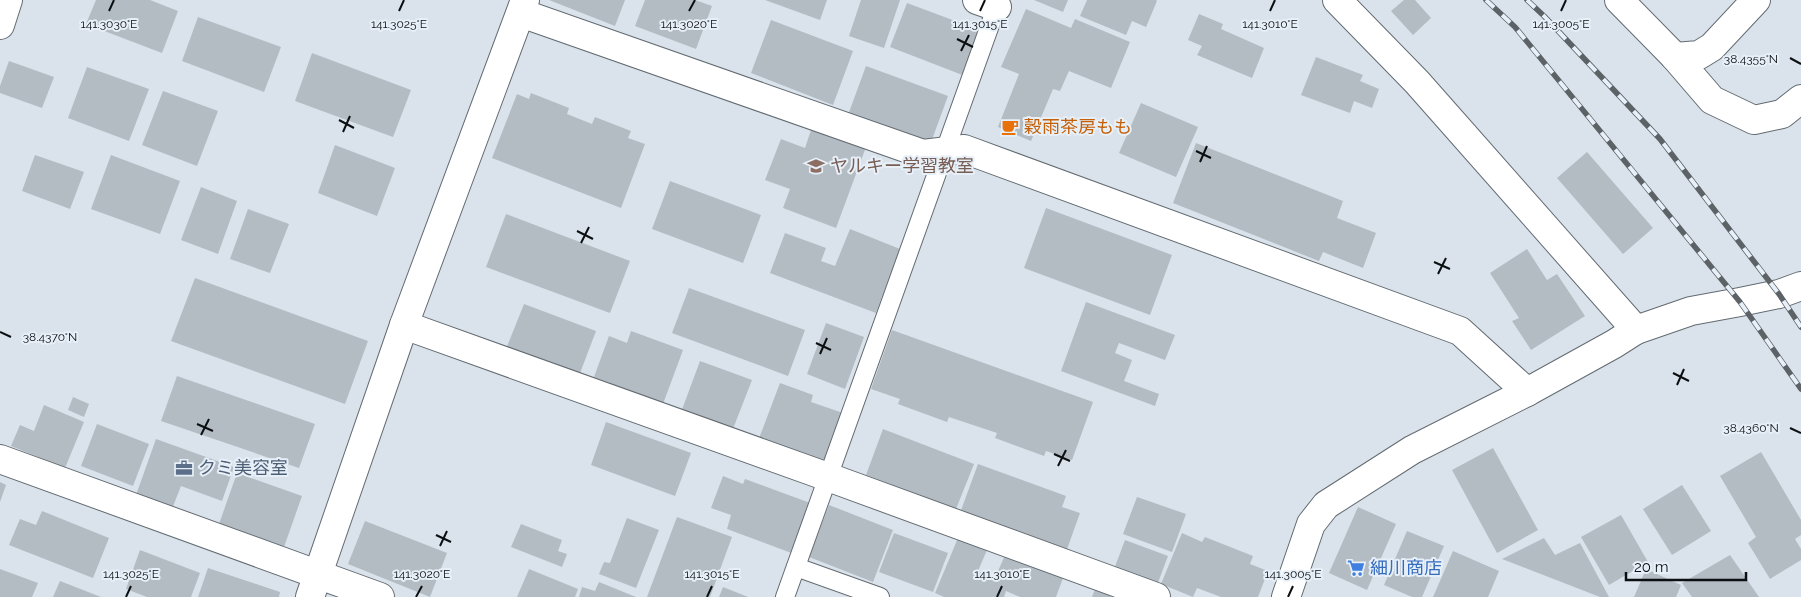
<svg xmlns="http://www.w3.org/2000/svg" width="1801" height="597" viewBox="0 0 1801 597" font-family="Raleway,'Noto Sans JP',sans-serif">
  <rect width="100%" height="100%" fill="#dae3eb"/>
  <!-- building -->
  <g fill="#b3bbc3">
    <path d="M96,0H150L178,11L162,53L86,24Z"/>
    <path d="M549,0H625L615,26Z"/>
    <path d="M645,0H695L712,6L696,49L635,26Z"/>
    <path d="M765,0H827L820,20Z"/>
    <path d="M861,0H900L884,48L849,36Z"/>
    <path d="M1034,0H1068L1063,12Z"/>
    <path d="M1087,0H1156L1157,1L1146,27L1132,21L1126,35L1080,16Z"/>
    <path d="M1404,0H1415L1431,18L1413,35L1391,11Z"/>
    <path d="M907,3L982,31L965,76L890,47Z"/>
    <path d="M1026,9L1071,28L1075,19L1130,42L1111,88L1069,71L1060,91L1053,89L1031,141L998,127L1019,74L1001,67Z"/>
    <path d="M1199,14L1223,24L1221,29L1264,48L1252,78L1197,55L1202,46L1188,40Z"/>
    <path d="M198,17L281,47L264,92L182,61Z"/>
    <path d="M771,20L853,51L833,105L751,73Z"/>
    <path d="M312,53L411,90L393,137L295,101Z"/>
    <path d="M1316,57L1363,75L1360,81L1379,89L1372,108L1354,101L1350,113L1301,95Z"/>
    <path d="M9,61L54,77L42,108L0,93V86Z"/>
    <path d="M866,66L948,96L930,145L848,115Z"/>
    <path d="M87,67L149,89L129,141L68,118Z"/>
    <path d="M163,91L218,111L197,166L142,145Z"/>
    <path d="M531,93L569,108L567,114L592,124L595,117L631,131L628,138L645,144L621,208L492,158L517,94L529,99Z"/>
    <path d="M1141,103L1198,127L1176,177L1119,153Z"/>
    <path d="M812,127L866,147L836,228L783,208L790,189L765,180L781,139L805,148Z"/>
    <path d="M1196,143L1343,201L1337,218L1376,233L1363,268L1323,252L1319,261L1173,203Z"/>
    <path d="M335,145L395,168L377,216L318,193Z"/>
    <path d="M1587,152L1653,228L1623,254L1557,178Z"/>
    <path d="M35,155L84,172L70,209L22,191Z"/>
    <path d="M111,155L180,181L160,234L91,209Z"/>
    <path d="M670,181L761,215L743,263L652,229Z"/>
    <path d="M201,187L237,201L218,254L181,240Z"/>
    <path d="M1046,208L1172,255L1150,315L1024,268Z"/>
    <path d="M248,209L289,224L270,273L230,259Z"/>
    <path d="M506,214L630,261L610,313L486,267Z"/>
    <path d="M850,229L900,249L876,313L770,273L785,233L826,248L821,261L835,266Z"/>
    <path d="M1527,249L1547,280L1557,274L1585,316L1531,350L1512,321L1519,318L1490,273Z"/>
    <path d="M195,278L368,341L345,404L171,341Z"/>
    <path d="M689,288L805,330L788,376L672,333Z"/>
    <path d="M1086,302L1175,335L1165,360L1119,343L1115,353L1132,360L1124,381L1159,394L1155,406L1061,371Z"/>
    <path d="M524,304L596,331L577,381L504,354Z"/>
    <path d="M826,323L864,337L845,389L807,374Z"/>
    <path d="M892,330L1093,402L1072,460L1046,451L1044,456L995,438L997,433L949,417L947,422L898,404L900,399L871,389Z"/>
    <path d="M631,331L683,350L660,412L607,392L610,383L594,377L609,336L627,343Z"/>
    <path d="M700,361L752,380L731,434L680,415Z"/>
    <path d="M177,376L315,424L299,468L161,421Z"/>
    <path d="M780,383L813,395L811,402L846,414L827,467L758,441Z"/>
    <path d="M73,397L89,404L84,417L68,410Z"/>
    <path d="M44,405L84,422L65,468L11,446L20,425L34,431Z"/>
    <path d="M606,422L691,453L675,496L591,465Z"/>
    <path d="M97,424L149,444L133,486L81,466Z"/>
    <path d="M883,429L974,464L956,509L866,475Z"/>
    <path d="M156,439L234,467L222,501L181,486L172,509L136,495Z"/>
    <path d="M1493,448L1538,530L1497,553L1452,470Z"/>
    <path d="M1761,452L1801,520V535L1795,539L1801,549V560L1770,579L1748,543L1756,537L1720,476Z"/>
    <path d="M978,464L1066,496L1062,507L1080,513L1066,552L960,513Z"/>
    <path d="M237,473L302,496L284,547L219,524Z"/>
    <path d="M723,476L743,484L745,479L813,504L794,554L727,529L731,515L711,508Z"/>
    <path d="M0,482L6,485L0,502Z"/>
    <path d="M1682,485L1711,531L1672,555L1643,509Z"/>
    <path d="M1137,497L1186,514L1172,552L1123,534Z"/>
    <path d="M829,505L893,530L873,582L809,557Z"/>
    <path d="M1358,507L1396,524L1367,590L1329,573Z"/>
    <path d="M42,511L109,538L93,578L9,545L20,519L36,525Z"/>
    <path d="M1621,515L1648,562L1609,585L1581,537Z"/>
    <path d="M677,517L732,537L710,597H647Z"/>
    <path d="M627,518L659,530L636,588L599,574L604,562L610,563Z"/>
    <path d="M365,521L447,553L430,597L348,564Z"/>
    <path d="M521,524L562,540L558,551L567,554L562,567L511,547Z"/>
    <path d="M1407,531L1444,546L1422,597H1412L1384,585Z"/>
    <path d="M894,533L948,553L933,592L879,572Z"/>
    <path d="M1182,533L1202,542L1205,537L1253,556L1250,564L1268,571L1258,597H1221L1197,588L1193,597L1161,584Z"/>
    <path d="M958,538L987,550L978,571L995,578L1006,553L1063,578L1056,597H1020L1006,591L1004,597H944L935,593Z"/>
    <path d="M1544,538L1555,555L1580,543L1609,597H1600L1502,559Z"/>
    <path d="M1125,540L1168,556L1156,588L1113,572Z"/>
    <path d="M140,550L200,573L191,597H147L126,589Z"/>
    <path d="M1453,551L1499,571L1488,597H1433Z"/>
    <path d="M1730,555L1759,597H1692L1682,583Z"/>
    <path d="M208,568L280,592L279,597H198Z"/>
    <path d="M0,569L38,583L32,597H0Z"/>
    <path d="M529,569L578,589L575,597H517Z"/>
    <path d="M1646,569L1681,585L1676,597H1634Z"/>
    <path d="M60,581L101,597H53Z"/>
    <path d="M599,582L636,597H579L582,587L595,591Z"/>
    <path d="M1097,584L1113,591L1110,597H1092Z"/>
    <path d="M723,587L748,597H719Z"/>
  </g>
  <g fill="none" stroke-linecap="round" stroke-linejoin="round">
    <!-- service casing -->
    <g stroke="#636b72" stroke-width="20">
      <g id="service">
        <path d="M796,567L880,597"/>
        <path d="M785,597L999,0"/>
      </g>
    </g>
    <!-- minor casing -->
    <g stroke="#636b72" stroke-width="30">
      <g id="minor">
        <path d="M977,0L997,7"/>
        <path d="M1337,0L1417,82L1636,330"/>
        <path d="M521,13L923,154L964,149L1460,331L1527,392"/>
        <path d="M0,25L8,0"/>
        <path d="M1675,57L1712,100L1754,120L1782,114L1801,99"/>
        <path d="M1675,57L1699,55L1712,47L1756,0"/>
        <path d="M404,325L828,477L1156,597"/>
        <path d="M0,459L380,597"/>
        <path d="M310,597L404,325L525,0"/>
      </g>
    </g>
    <!-- tertiary casing -->
    <g stroke="#636b72" stroke-width="30">
      <g id="tertiary">
        <path d="M1619,0L1675,57"/>
        <path d="M1286,597L1311,524L1326,505L1412,450L1527,392L1614,344L1636,330L1691,311L1740,302L1779,294L1801,286"/>
      </g>
    </g>
    <!-- service -->
    <use href="#service" stroke="#fff" stroke-width="18"/>
    <!-- minor -->
    <use href="#minor" stroke="#fff" stroke-width="28"/>
    <!-- tertiary -->
    <use href="#tertiary" stroke="#fff" stroke-width="28"/>
    <!-- rail casing -->
    <g stroke="#5c6266" stroke-width="5.5">
      <g id="rail">
        <path d="M1486,0L1515,27L1740,302L1801,389"/>
        <path d="M1527,0L1544,16L1660,139L1779,294L1801,327"/>
      </g>
    </g>
    <!-- rail -->
    <use href="#rail" stroke="#e7f0f8" stroke-width="4" stroke-dasharray="11" stroke-linecap="butt"/>
  </g>
  <!-- ticks -->
  <path fill="none" stroke="#0c0f11" stroke-width="2" d="M109,11L114,0M399,11L404,0M689,11L695,0M980,11L985,0M1270,11L1275,0M1561,11L1566,0M957,39L973,47M961,51L969,35M1790,58L1801,64M339,120L354,128M343,132L350,116M1196,151L1211,158M1200,162L1207,146M577,231L593,239M581,243L589,227M1434,262L1450,269M1438,274L1446,258M0,332L11,337M816,343L831,350M820,354L827,338M1673,373L1689,381M1677,385L1684,369M197,424L213,431M1790,428L1801,433M201,435L209,419M1054,454L1070,461M1058,466L1066,450M436,535L451,542M440,546L447,531M126,597L131,586M416,597L422,586M707,597L712,586M997,597L1002,586M1288,597L1293,586"/>
  <!-- icons -->
  <defs>
    <g id="cafe-bare" transform="scale(1.35)"><path d="M-5.5-4.5H6V0H3Q3 3.5 0 3.5H-2.5Q-5.5 3.5-5.5 0ZM3-3.2v2h1.7v-2ZM-6 4.5H4V6H-6Z" fill="#e8710a" stroke="#e7f0f8" stroke-width="2.5" paint-order="stroke"/></g>
    <g id="school-bare" transform="scale(1.35)"><path d="M0-5L7-2L0 1L-7-2ZM-4 1L0 2.5L4 1V4Q0 6-4 4Z" fill="#8d6e63" stroke="#e7f0f8" stroke-width="2.5" paint-order="stroke"/></g>
    <g id="office-bare" transform="scale(1.35)"><path d="M-6-3h4V-5.5h4V-3h4V5H-6ZM-1-4.5V-3h2v-1.5ZM-6 0V1H6V0Z" fill="#5c6f8a" stroke="#e7f0f8" stroke-width="2.5" paint-order="stroke"/></g>
    <g id="supermarket-bare" transform="scale(1.35)"><path d="M-6-5.5h2.5l.6 2H6L4.5 2H-2.5L-4.4-4H-6ZM-1.5 3.2a1.3 1.3 0 1 0 .1 0ZM3 3.2a1.3 1.3 0 1 0 .1 0Z" fill="#3f7fe0" stroke="#e7f0f8" stroke-width="2.5" paint-order="stroke"/></g>
  </defs>
  <g fill-rule="evenodd">
    <use href="#cafe-bare" x="1010" y="127"/>
    <use href="#school-bare" x="816" y="166"/>
    <use href="#office-bare" x="184" y="468"/>
    <use href="#supermarket-bare" x="1356" y="568"/>
  </g>
  <g text-anchor="middle" stroke-width="4" stroke-linejoin="round" paint-order="stroke">
    <!-- food labels -->
    <g font-size="18" fill="#c56008" stroke="#e7f0f8" text-anchor="start">
      <text x="1024" y="133">穀雨茶房もも</text>
    </g>
    <!-- education labels -->
    <g font-size="18" fill="#785e54" stroke="#e7f0f8" text-anchor="start">
      <text x="830" y="172">ヤルキー学習教室</text>
    </g>
    <!-- service labels -->
    <g font-size="18" fill="#4e5e75" stroke="#e7f0f8" text-anchor="start">
      <text x="198" y="474">クミ美容室</text>
    </g>
    <!-- shop labels -->
    <g font-size="18" fill="#366cbe" stroke="#e7f0f8" text-anchor="start">
      <text x="1370" y="574">細川商店</text>
    </g>
  </g>
  <g font-size="12" text-anchor="middle" fill="#0c0f11" stroke="#e7f0f8" stroke-width="4" stroke-linejoin="round" paint-order="stroke">
    <text x="109" y="28">141.3030°E</text>
    <text x="399" y="28">141.3025°E</text>
    <text x="689" y="28">141.3020°E</text>
    <text x="980" y="28">141.3015°E</text>
    <text x="1270" y="28">141.3010°E</text>
    <text x="1561" y="28">141.3005°E</text>
    <text x="1751" y="63">38.4355°N</text>
    <text x="50" y="341">38.4370°N</text>
    <text x="1751" y="432">38.4360°N</text>
    <text x="131" y="578">141.3025°E</text>
    <text x="422" y="578">141.3020°E</text>
    <text x="712" y="578">141.3015°E</text>
    <text x="1002" y="578">141.3010°E</text>
    <text x="1293" y="578">141.3005°E</text>
  </g>
  <!-- scale -->
  <path d="M1626 572v8h120v-8" fill="none" stroke="#0c0f11" stroke-width="2.5"/>
  <text x="1634" y="572" font-size="15" fill="#0c0f11" stroke="#e7f0f8" stroke-width="4" paint-order="stroke">20 m</text>
</svg>
